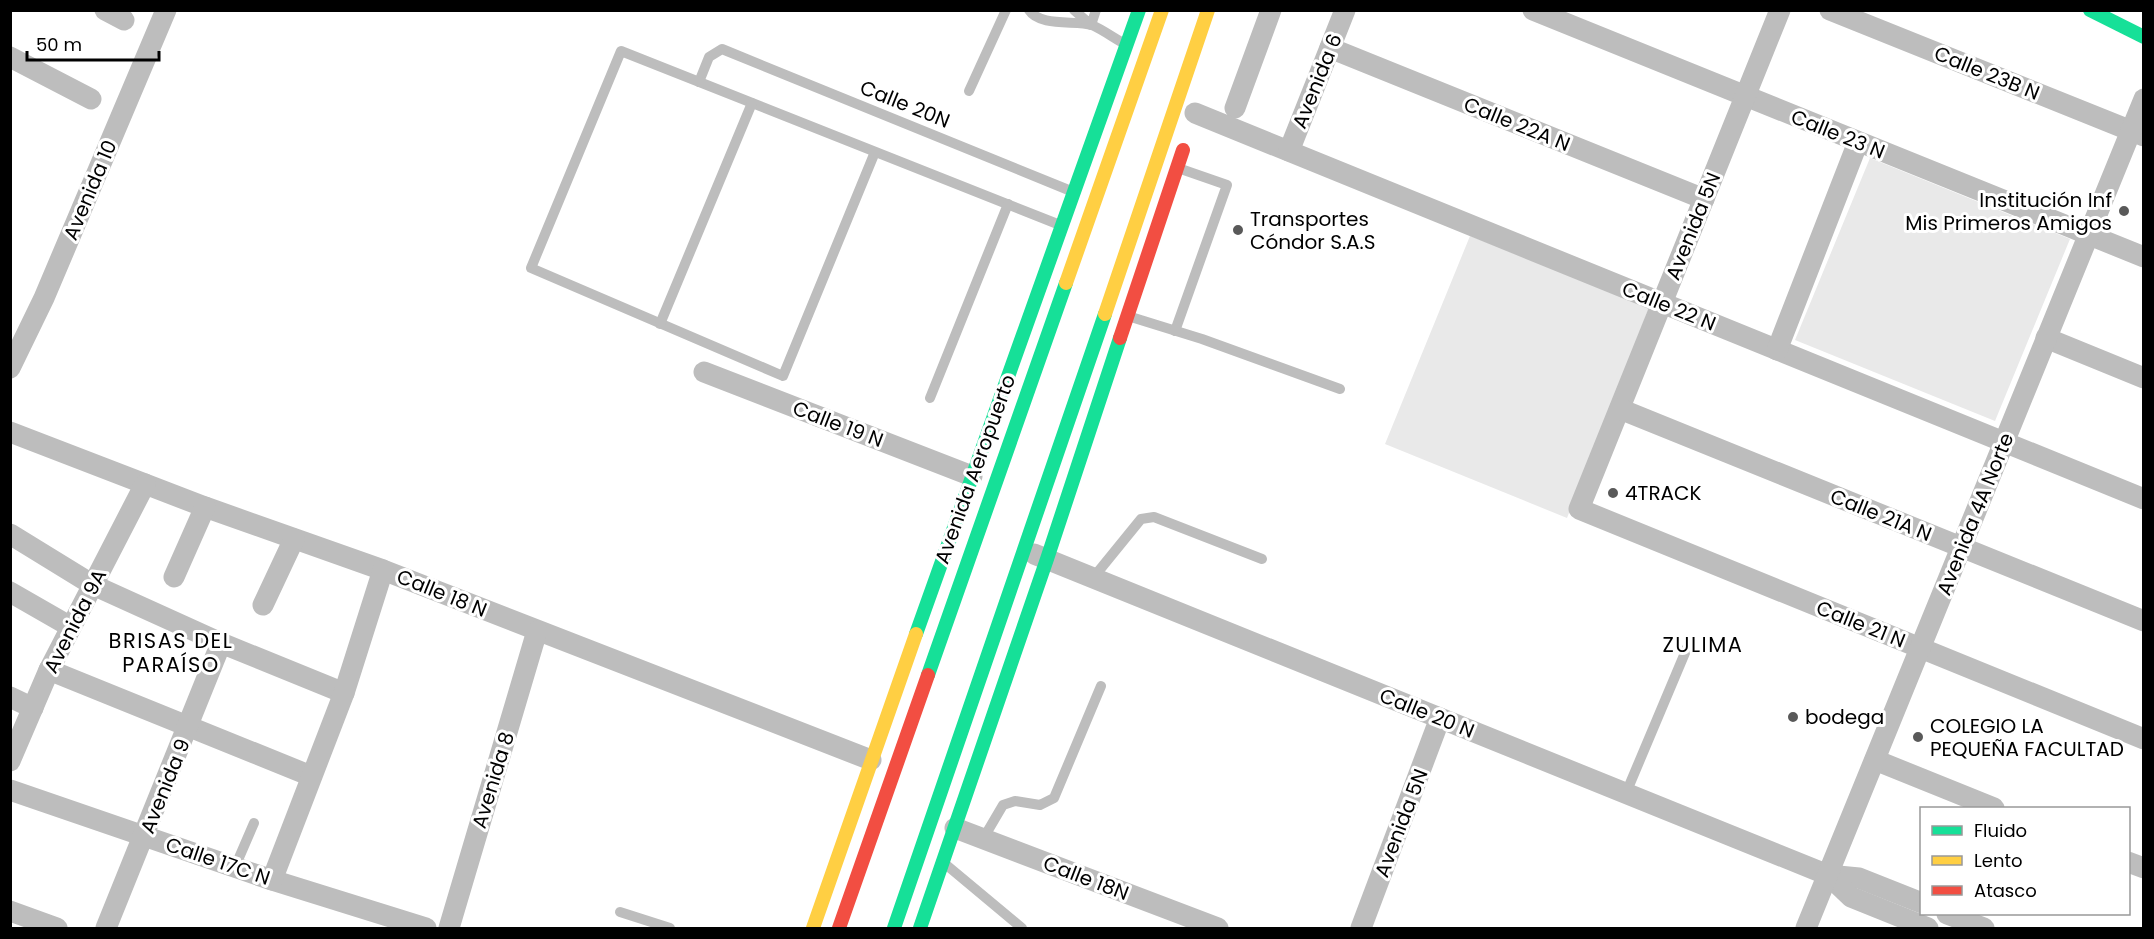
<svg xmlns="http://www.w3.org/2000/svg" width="2154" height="939" viewBox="0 0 2154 939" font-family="Poppins,sans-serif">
  <rect width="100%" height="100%" fill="#fff"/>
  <!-- green -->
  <g fill="#e9e9e9">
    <path d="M1870,158L2070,239L1995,421L1795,340Z"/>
    <path d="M1470,236L1650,305L1567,518L1385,444Z"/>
  </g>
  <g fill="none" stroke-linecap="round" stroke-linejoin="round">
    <!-- lane -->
    <g stroke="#bdbdbd" stroke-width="10">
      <path d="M1029,10C1040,27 1075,20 1092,25C1103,30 1114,38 1125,44"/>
      <path d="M1074,10L1091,25L1096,10"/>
      <path d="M699,82L709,57L722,49L1071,191"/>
      <path d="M969,91L1006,10"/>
      <path d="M875,152L783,376L531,268L621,51L1060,225"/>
      <path d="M1131,317L1202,339L1340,389"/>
      <path d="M660,324L752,103"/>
      <path d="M1175,331L1227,185L1178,168"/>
      <path d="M930,398L1008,204"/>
      <path d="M1093,578L1141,519L1154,517L1262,559"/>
      <path d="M1626,793L1690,641"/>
      <path d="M983,839L1003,805L1015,801L1040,805L1054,798L1101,686"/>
      <path d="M944,863L1022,928"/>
      <path d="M235,867L254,823"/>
      <path d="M620,912L670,928"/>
    </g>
    <!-- street -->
    <g stroke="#bdbdbd" stroke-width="21">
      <path d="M105,10L124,20"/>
      <path d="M1533,10L2144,257"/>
      <path d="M1780,10L1579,509L2144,739"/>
      <path d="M1830,10L2144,136"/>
      <path d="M1330,48L1704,199"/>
      <path d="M10,57L91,99"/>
      <path d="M1235,108L1271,10"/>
      <path d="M1195,113L2144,499"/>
      <path d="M1289,151L1345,10"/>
      <path d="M2046,338L2144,378"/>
      <path d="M1777,350L1858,142"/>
      <path d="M10,368L44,298L166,10"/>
      <path d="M704,372L972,476"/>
      <path d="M1620,409L2144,621"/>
      <path d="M10,432L205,507L383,570L871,760"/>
      <path d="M10,534L93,585L221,643L344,693"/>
      <path d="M1034,554L1828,875L1859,878L1922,903"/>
      <path d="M174,577L205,507"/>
      <path d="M10,592L71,627"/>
      <path d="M263,605L294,539"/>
      <path d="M49,670L311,776"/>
      <path d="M10,697L33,708"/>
      <path d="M1875,760L1994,808"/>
      <path d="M10,761L49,670L145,484"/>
      <path d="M10,790L272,880L426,928"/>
      <path d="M955,828L1218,928"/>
      <path d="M2128,862L2144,868"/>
      <path d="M1828,875L1851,897L1928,928"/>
      <path d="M272,880L344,693L383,570"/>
      <path d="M10,911L57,928"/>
      <path d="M1947,914L1984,928"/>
      <path d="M106,928L221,643"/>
      <path d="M449,928L537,631"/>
      <path d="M1361,928L1440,718"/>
      <path d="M1806,928L2144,99"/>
    </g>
    <!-- fast -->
    <g stroke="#16e098" stroke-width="14">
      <path d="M2090,10L2144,37"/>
      <path d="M916,634L1139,10"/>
      <path d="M928,675L1066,283"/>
      <path d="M894,928L1105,314"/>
      <path d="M920,928L1047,559L1120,338"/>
    </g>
    <!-- slow -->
    <g stroke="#ffcf43" stroke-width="14">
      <path d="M1066,283L1162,10"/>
      <path d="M1105,314L1208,10"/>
      <path d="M813,928L916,634"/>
    </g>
    <!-- jam -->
    <g stroke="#f24e42" stroke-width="14">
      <path d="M1120,338L1183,150"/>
      <path d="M839,928L928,675"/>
    </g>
  </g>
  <!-- markers -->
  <g fill="#595959" stroke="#fff" stroke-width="2">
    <circle cx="2124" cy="211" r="6"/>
    <circle cx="1238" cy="230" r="6"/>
    <circle cx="1613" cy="493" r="6"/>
    <circle cx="1793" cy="717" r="6"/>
    <circle cx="1918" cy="737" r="6"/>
  </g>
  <g text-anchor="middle" stroke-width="6" stroke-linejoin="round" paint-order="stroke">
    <!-- street labels -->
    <g font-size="20" fill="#000" stroke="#fff">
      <text transform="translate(1987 73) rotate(22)" y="7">Calle 23B N</text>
      <text transform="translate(1317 81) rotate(-68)" y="7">Avenida 6</text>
      <text transform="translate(905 104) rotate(22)" y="7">Calle 20N</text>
      <text transform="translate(1517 124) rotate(22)" y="7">Calle 22A N</text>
      <text transform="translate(1838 134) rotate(22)" y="7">Calle 23 N</text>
      <text transform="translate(90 190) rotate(-67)" y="7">Avenida 10</text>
      <text transform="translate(1693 226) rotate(-68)" y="7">Avenida 5N</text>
      <text transform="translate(1669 306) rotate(22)" y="7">Calle 22 N</text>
      <text transform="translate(838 424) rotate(21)" y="7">Calle 19 N</text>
      <text transform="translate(975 469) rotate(-70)" y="7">Avenida Aeropuerto</text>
      <text transform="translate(1975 514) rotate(-68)" y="7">Avenida 4A Norte</text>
      <text transform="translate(1881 515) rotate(22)" y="7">Calle 21A N</text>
      <text transform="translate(442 593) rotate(22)" y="7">Calle 18 N</text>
      <text transform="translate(75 621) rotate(-63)" y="7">Avenida 9A</text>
      <text transform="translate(1861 624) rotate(22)" y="7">Calle 21 N</text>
      <text transform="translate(1427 713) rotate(22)" y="7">Calle 20 N</text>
      <text transform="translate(493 780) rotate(-73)" y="7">Avenida 8</text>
      <text transform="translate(165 786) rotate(-68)" y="7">Avenida 9</text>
      <text transform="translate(1401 823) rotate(-69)" y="7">Avenida 5N</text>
      <text transform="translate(218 861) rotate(19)" y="7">Calle 17C N</text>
      <text transform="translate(1086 878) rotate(21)" y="7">Calle 18N</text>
    </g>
    <!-- poi labels -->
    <g font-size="20" fill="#000" stroke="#fff" text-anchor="start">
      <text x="2112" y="207" text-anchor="end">Institución Inf<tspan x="2112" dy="23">Mis Primeros Amigos</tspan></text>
      <text x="1250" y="226">Transportes<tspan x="1250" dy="23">Cóndor S.A.S</tspan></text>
      <text x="1625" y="500">4TRACK</text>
      <text x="1805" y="724">bodega</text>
      <text x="1930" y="733">COLEGIO LA<tspan x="1930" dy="23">PEQUEÑA FACULTAD</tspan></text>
    </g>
    <!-- neighbourhood labels -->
    <g font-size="21" letter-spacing="1.5" fill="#000" stroke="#fff">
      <text x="171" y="648">BRISAS DEL<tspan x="171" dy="24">PARAÍSO</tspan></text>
      <text x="1703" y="652">ZULIMA</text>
    </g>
  </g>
  <!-- border -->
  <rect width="2154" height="939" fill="none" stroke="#000000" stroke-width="24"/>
  <!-- legend -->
  <rect x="1920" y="807" width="210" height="108" fill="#ffffff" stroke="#999999" stroke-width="1.5"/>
  <rect x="1932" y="826" width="30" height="9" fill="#16e098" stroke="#999999" stroke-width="1.5"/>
  <text x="1974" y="837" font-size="18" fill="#000000">Fluido</text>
  <rect x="1932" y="856" width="30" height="9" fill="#ffcf43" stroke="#999999" stroke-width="1.5"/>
  <text x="1974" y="867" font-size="18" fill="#000000">Lento</text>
  <rect x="1932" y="886" width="30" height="9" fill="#f24e42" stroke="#999999" stroke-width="1.5"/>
  <text x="1974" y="897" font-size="18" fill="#000000">Atasco</text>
  <!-- scale -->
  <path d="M27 51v9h132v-9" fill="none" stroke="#000000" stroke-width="3"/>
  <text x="36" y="51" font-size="18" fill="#000000" stroke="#ffffff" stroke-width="4.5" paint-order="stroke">50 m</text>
</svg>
